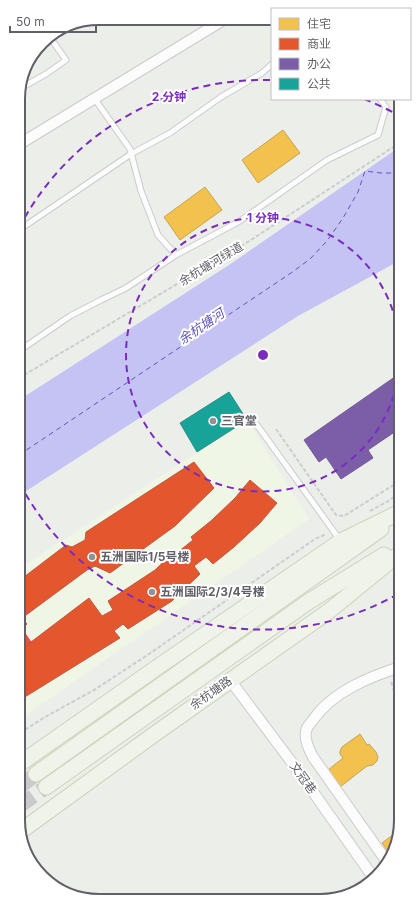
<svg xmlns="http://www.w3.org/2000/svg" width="419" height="919" viewBox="0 0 419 919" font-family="Inter,'Noto Sans SC',sans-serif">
  <rect width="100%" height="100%" fill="#eceeea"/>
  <!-- commercial -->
  <path fill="#eff6e5" d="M247,420L309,519L20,719V568Z"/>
  <!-- water -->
  <path fill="#c4c3f4" d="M398,148L399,261L298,316L20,495L19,400L232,263Z"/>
  <!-- homes -->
  <g fill="#f2c14e" stroke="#c6a456">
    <path d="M283,130L300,153L258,183L242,160Z"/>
    <path d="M205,187L222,210L180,240L164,217Z"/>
    <path d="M360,734L367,745L369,744L376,752L378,757L377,761L373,765L367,766L340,787L328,770L343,758L340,754V751L342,747Z"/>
    <path d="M401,817V826L390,854L382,843L398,831L394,828V824L397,820Z"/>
  </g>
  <!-- shops -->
  <g fill="#e4572e" stroke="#bd593f">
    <path d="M194,462L214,488L175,526L110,573L95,566L87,570L22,618L27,624L22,629L31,642L24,649L20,644V580L66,545L72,547L85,540L86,532Z"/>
    <path d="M250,480L277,503L260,523L234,547L213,564L206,557L194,566L200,574L172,601L128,629L123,624L114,631L120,638L20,700V652L31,642L89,598L102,616L113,610L108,601L155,570L176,550L178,552L193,540L191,537L212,520L235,498Z"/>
  </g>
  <!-- offices -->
  <path fill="#7b5ea7" stroke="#735e94" d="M399,374V429L368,450L373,458L341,479L326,457L319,462L304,440Z"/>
  <!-- public -->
  <path fill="#17a398" stroke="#2d8f89" d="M229,392L247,420L197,452L180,423Z"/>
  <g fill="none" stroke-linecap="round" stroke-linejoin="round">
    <!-- ferry -->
    <path stroke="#6053bb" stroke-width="1" stroke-dasharray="5 4" stroke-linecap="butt" d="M19,455L291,273L310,259L327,241L343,218L358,192L365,171L381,173H399"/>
    <!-- primary-tunnel -->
    <g stroke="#c9cac9" stroke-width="15" stroke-dasharray="15 8" stroke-linecap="butt">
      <path d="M21,786L36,774"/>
      <path d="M21,805L46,787"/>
    </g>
    <!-- lane casing -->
    <g stroke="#cbcbcc" stroke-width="7">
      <g id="lane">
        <path d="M202,19L209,28"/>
        <path d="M19,89L46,74L66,60L49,36"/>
        <path d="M94,98L130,149L141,191L158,235L176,255"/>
        <path d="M19,230L131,154L170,133L221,97L262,73L272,64"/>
        <path d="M19,351L70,316L101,300L126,288L176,255L240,221L327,160L378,135L386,107L380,99"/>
        <path d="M257,425L340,540"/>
      </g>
    </g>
    <!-- street casing -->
    <g stroke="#cbcbcc" stroke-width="12">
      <g id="street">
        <path d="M18,145L225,19"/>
        <path d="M230,680L299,772L373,877"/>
        <path d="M387,862L313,757C308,748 303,737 307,728C309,725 311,722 313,720C332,692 369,677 400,667"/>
      </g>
    </g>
    <!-- primary casing -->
    <g stroke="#cbd4ba" stroke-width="17">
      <g id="primary">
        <path d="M21,763L162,664L341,541L400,512"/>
        <path d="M36,774L381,529"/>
        <path d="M46,787L308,602L384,555"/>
        <path d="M21,831L156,733L329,611L400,553"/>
      </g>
    </g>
    <!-- path -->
    <g stroke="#cacece" stroke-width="2" stroke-dasharray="4 2" stroke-linecap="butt">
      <path d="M19,378L251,240L398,144"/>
      <path d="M276,429L336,515L344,516L400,481"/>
      <path d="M370,511L390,500L400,492"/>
      <path d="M391,682C400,704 398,730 399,753L401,759"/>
      <path d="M20,733L45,717L94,690L146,656L315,539L326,534"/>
    </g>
    <!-- lane -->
    <use href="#lane" stroke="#fcfcfc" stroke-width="5"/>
    <!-- street -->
    <use href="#street" stroke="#fcfcfc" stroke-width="10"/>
    <!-- primary -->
    <use href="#primary" stroke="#eff3ea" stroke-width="15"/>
  </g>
  <!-- distance rings -->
  <g fill="none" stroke="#7b2cbf" stroke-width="2" stroke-dasharray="7 5">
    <path d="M399 371A137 137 0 1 1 399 338"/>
    <path d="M398 594A275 275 0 0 1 20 484M19 228A275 275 0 0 1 270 80M364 99A275 275 0 0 1 396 114"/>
  </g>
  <!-- markers -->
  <g fill="#929195" stroke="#fff" stroke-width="1.5">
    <circle cx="213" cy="421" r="4"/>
    <circle cx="92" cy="557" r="4"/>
    <circle cx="152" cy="592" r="4"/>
  </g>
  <g text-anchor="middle" stroke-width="4" stroke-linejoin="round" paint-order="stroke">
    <!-- street labels -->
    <g font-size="12" fill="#615f67" stroke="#fff">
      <text transform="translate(211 264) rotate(-31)" y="4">余杭塘河绿道</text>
      <text transform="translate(211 693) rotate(-35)" y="4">余杭塘路</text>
      <text transform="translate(303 778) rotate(54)" y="4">文冠巷</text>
    </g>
    <!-- poi labels -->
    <g font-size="12" font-weight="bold" fill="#615f67" stroke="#fff" text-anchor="start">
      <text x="221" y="425">三官堂</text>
      <text x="100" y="561">五洲国际1/5号楼</text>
      <text x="160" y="596">五洲国际2/3/4号楼</text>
    </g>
    <!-- water labels -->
    <g font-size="13" font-style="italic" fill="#6053bb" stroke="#fff">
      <text transform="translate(201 326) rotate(-34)" y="5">余杭塘河</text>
    </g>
  </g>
  <!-- crop -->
  <path d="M0 0H419V919H0ZM99 25H320A74 74 0 0 1 394 99V820A74 74 0 0 1 320 894H99A74 74 0 0 1 25 820V99A74 74 0 0 1 99 25Z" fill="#fff" fill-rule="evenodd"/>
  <path fill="none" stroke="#615f67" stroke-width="2" d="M99 25H320A74 74 0 0 1 394 99V820A74 74 0 0 1 320 894H99A74 74 0 0 1 25 820V99A74 74 0 0 1 99 25Z"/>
  <circle cx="263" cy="355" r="6" fill="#7b2cbf" stroke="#fff" stroke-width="2"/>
  <g font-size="12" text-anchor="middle" font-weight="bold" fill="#7b2cbf" stroke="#fff" stroke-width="4" stroke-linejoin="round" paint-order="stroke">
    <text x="169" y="101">2 分钟</text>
    <text x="263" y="222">1 分钟</text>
  </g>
  <!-- legend -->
  <rect x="271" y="8" width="140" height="92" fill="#ffffff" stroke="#c0bfc2"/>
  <rect x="279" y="18" width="20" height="12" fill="#f2c14e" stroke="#c0bfc2"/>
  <text x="307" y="28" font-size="12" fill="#615f67">住宅</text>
  <rect x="279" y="38" width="20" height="12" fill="#e4572e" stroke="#c0bfc2"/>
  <text x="307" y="48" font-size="12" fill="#615f67">商业</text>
  <rect x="279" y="58" width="20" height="12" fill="#7b5ea7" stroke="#c0bfc2"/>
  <text x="307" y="68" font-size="12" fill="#615f67">办公</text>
  <rect x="279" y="78" width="20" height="12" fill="#17a398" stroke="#c0bfc2"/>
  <text x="307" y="88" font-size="12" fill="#615f67">公共</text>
  <!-- scale -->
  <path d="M10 26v6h86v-6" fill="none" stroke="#615f67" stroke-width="2"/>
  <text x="16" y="26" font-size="12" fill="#615f67" stroke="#ffffff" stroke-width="3" paint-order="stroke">50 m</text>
</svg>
